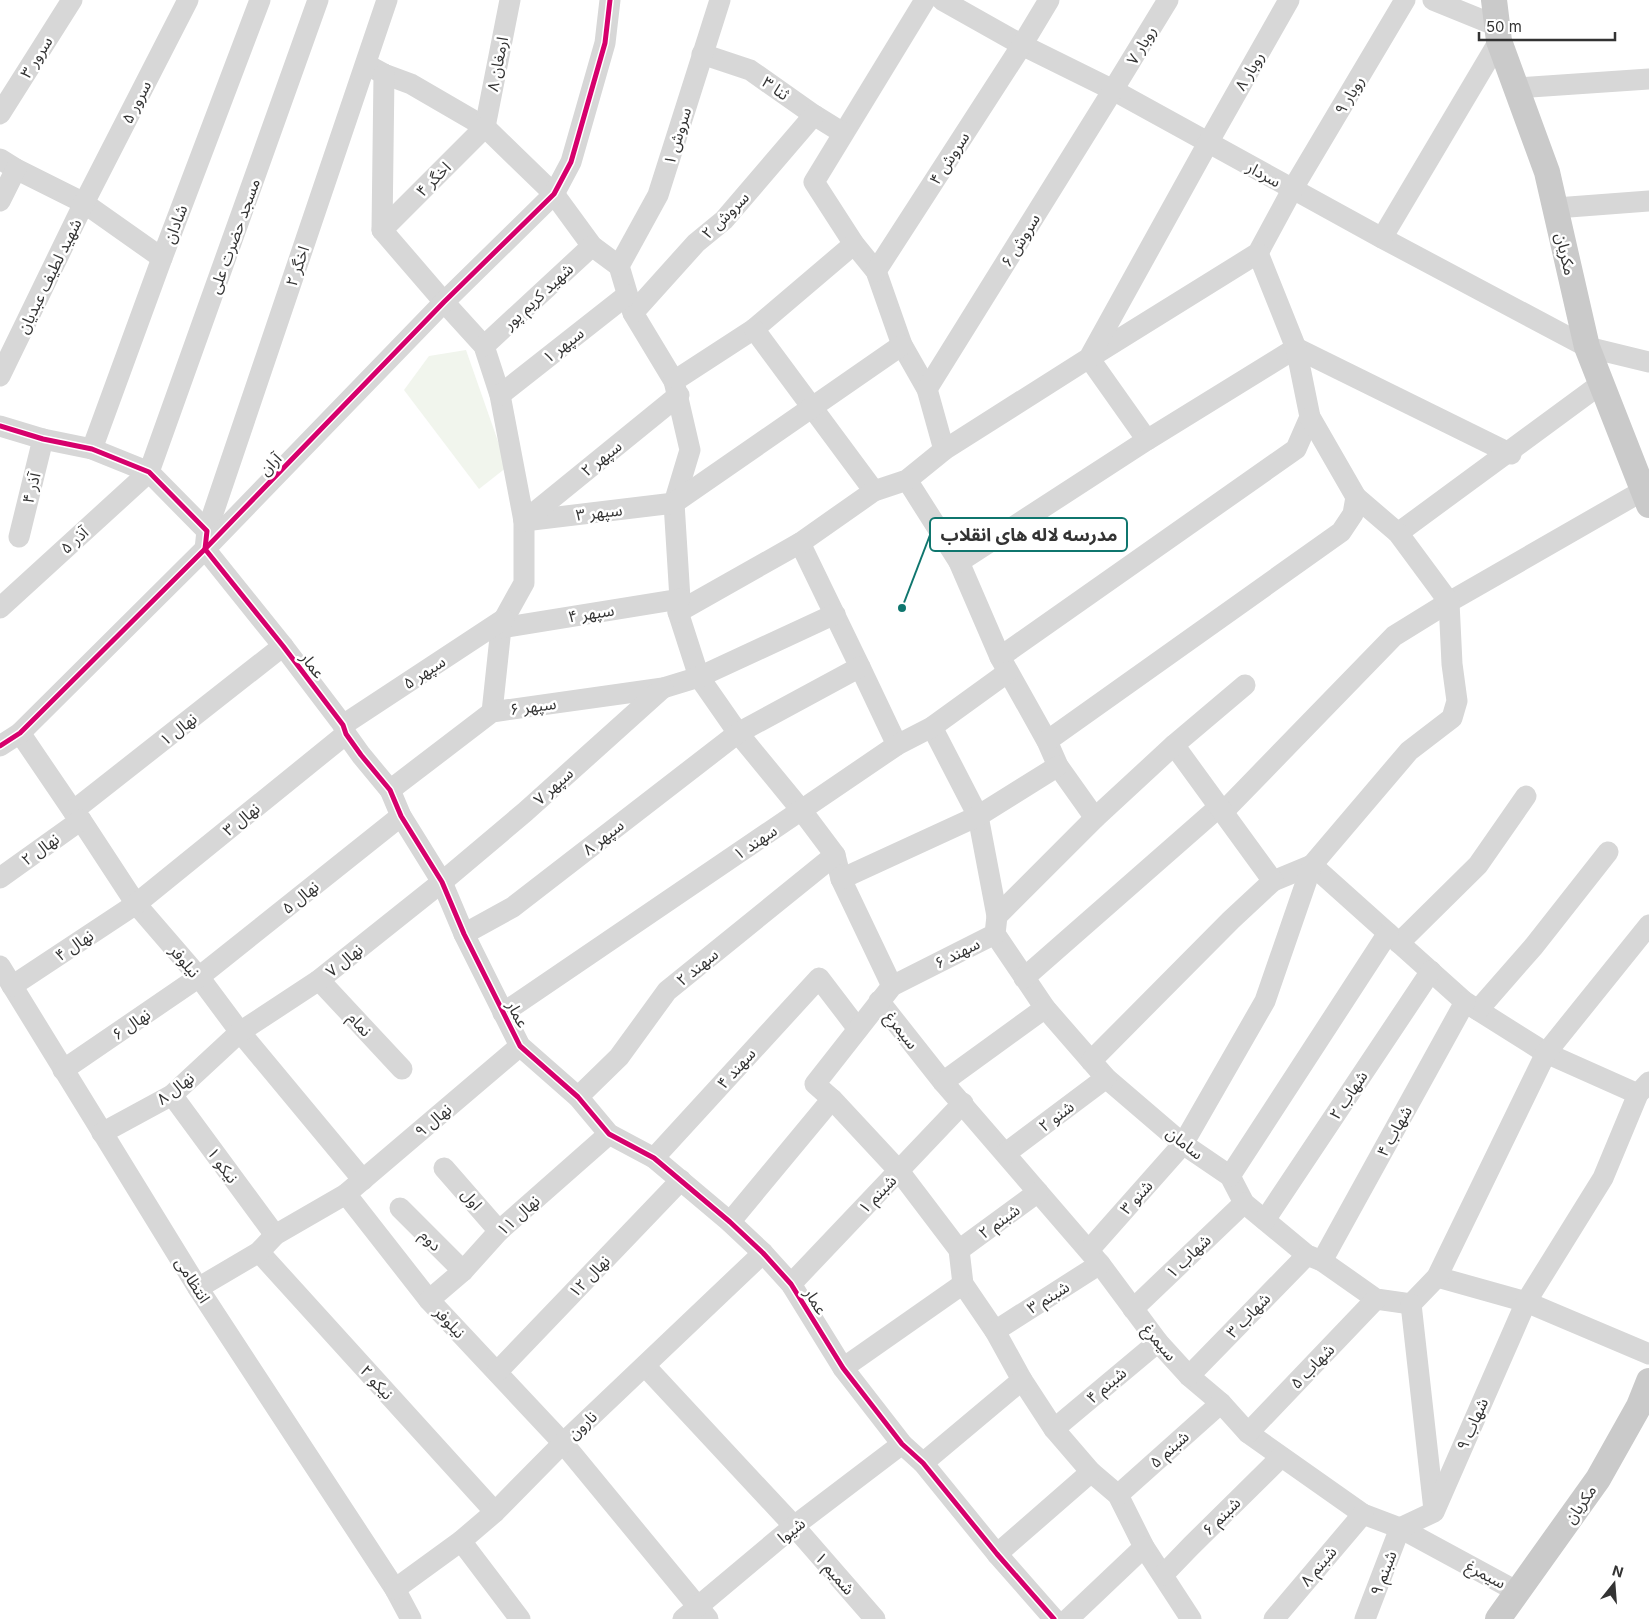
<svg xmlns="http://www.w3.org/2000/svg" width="1649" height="1619" viewBox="0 0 1649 1619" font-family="Inter,'Noto Sans Arabic',sans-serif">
  <rect width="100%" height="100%" fill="#fff"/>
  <!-- grass -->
  <path fill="#f1f5ed" d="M466,350L507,467L479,489L404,390L429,356Z"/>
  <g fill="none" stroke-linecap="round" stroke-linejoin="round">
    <!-- minor -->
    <g stroke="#d7d7d7" stroke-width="21">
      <path d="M925,0L814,182L854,244L876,271L902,345L927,389L944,450"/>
      <path d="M942,0L1022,45L1113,90L1382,238L1587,347L1649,362"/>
      <path d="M1433,0L1497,26"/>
      <path d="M702,54L750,70L814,115L843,133"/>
      <path d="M373,68L384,74L411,84L485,127L554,194L592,246L619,266L633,313L674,381"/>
      <path d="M384,74L382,230L444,302L484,346L500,395L524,521V583L504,619L501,628L492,712"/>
      <path d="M1516,88L1649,79"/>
      <path d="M0,114L72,0"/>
      <path d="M485,127L510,0"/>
      <path d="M0,159L16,169L84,203L162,258"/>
      <path d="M0,201L16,169"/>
      <path d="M1556,208L1649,201"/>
      <path d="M382,230L485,127"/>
      <path d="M1382,238L1499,41"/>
      <path d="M854,244L754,329L674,381L690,450L674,503L680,599L678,612L699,677L738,733L802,811L835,855L841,879L892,986"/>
      <path d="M619,266L658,195L720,0"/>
      <path d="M876,271L1022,45L1049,0"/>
      <path d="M633,313L696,243L724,220L814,115"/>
      <path d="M754,329L874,491"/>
      <path d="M484,346L592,246"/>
      <path d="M1296,348L1511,454"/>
      <path d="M0,376L84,203L188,0"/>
      <path d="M927,389L1113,90L1168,0"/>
      <path d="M500,395L627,295"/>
      <path d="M0,426L43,439L92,449L149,472L207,531L205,549L283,646L343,725L346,734L361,755L390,790L401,816L442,882L464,934L520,1046L578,1097L609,1134L654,1158L730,1222L763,1253L791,1284L843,1368L902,1444L923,1463L997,1554L1054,1619"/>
      <path d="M1147,440L1089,358L1258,253L1292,190L1405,0"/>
      <path d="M92,449L162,258L260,0"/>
      <path d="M907,480L959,562L1000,657L1047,741L1058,766L1095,818"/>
      <path d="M524,521L674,503L902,345"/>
      <path d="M524,521L679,395"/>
      <path d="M207,531L387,0"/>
      <path d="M1398,533L1602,383"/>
      <path d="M19,537L43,439"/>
      <path d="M800,543L860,667L897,745"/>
      <path d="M959,562L1147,440L1296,348"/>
      <path d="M0,608L149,472L318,0"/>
      <path d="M678,612L800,543L874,491L907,480L944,450L1089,358L1208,143L1289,0"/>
      <path d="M501,628L680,599"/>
      <path d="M1000,657L1296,449L1310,417L1296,348L1258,253"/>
      <path d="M343,725L504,619"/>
      <path d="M932,727L978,816L997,916"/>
      <path d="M20,733L73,811L81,820L136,904L199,977L240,1032L363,1180"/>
      <path d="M1047,741L1341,532L1353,514L1356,497L1310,417"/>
      <path d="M0,746L20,733L205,549L444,302L554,194L571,162L605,43L610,0"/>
      <path d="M390,790L492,712L663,688L699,677L835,614"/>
      <path d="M73,811L283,646"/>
      <path d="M1223,812L1394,636L1449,602L1644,490"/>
      <path d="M1312,865L1465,1002L1546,1053L1638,1094"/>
      <path d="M0,878L81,820"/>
      <path d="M841,879L978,816L1058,766"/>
      <path d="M1273,881L1312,865"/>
      <path d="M464,934L513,907L738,733L860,667"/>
      <path d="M995,934L1045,1008L1106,1078L1183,1144L1230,1176L1244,1203L1307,1255L1322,1261L1376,1299L1411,1304"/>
      <path d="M1399,943L1478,865L1526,796"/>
      <path d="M0,966L198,1288L395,1589L411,1619"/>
      <path d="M1024,978L1219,807"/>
      <path d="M319,980L402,1069"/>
      <path d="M12,986L136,904L346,734"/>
      <path d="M879,1001L943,1082L1100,1264L1158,1342L1189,1376L1221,1403L1248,1433L1363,1514L1400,1528L1518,1592"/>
      <path d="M1478,1010L1534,946L1608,852"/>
      <path d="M503,1013L897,745L932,727L1008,672"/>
      <path d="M1091,1061L1231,920L1273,881L1174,745"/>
      <path d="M63,1070L199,977L401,816"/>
      <path d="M943,1082L1045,1008"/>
      <path d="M172,1095L275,1235"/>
      <path d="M578,1097L619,1057L667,991L835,855"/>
      <path d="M832,1099L899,1171L959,1250L963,1284L995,1331L1022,1380L1054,1429L1091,1472L1118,1495L1144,1547L1191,1619"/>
      <path d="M102,1133L172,1095L240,1032L319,980L442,882L525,812L663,688"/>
      <path d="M1006,1153L1106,1078"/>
      <path d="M654,1158L819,978L858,1029"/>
      <path d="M444,1168L499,1231"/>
      <path d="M1230,1176L1388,933"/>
      <path d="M346,1194L429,1300L563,1443L708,1619"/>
      <path d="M400,1208L463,1271"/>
      <path d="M1265,1220L1431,971"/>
      <path d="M730,1222L832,1099L815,1084L892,986L995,934L997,916L1095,818L1174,745L1245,685"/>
      <path d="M959,1250L1038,1192"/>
      <path d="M1089,1250L1183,1144L1265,1001L1312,865L1409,751L1452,718L1457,701L1452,664L1449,602L1398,533L1356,497"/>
      <path d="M259,1252L495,1512"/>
      <path d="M1322,1261L1465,1002"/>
      <path d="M1437,1277L1526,1302L1649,1354"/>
      <path d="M791,1284L963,1103"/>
      <path d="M198,1288L259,1252L275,1235L346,1194L520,1046"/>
      <path d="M429,1300L463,1271L499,1231L609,1134"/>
      <path d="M1411,1304L1437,1277L1546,1053L1649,925"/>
      <path d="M1411,1304L1434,1510"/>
      <path d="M1133,1309L1244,1203"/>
      <path d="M995,1331L1100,1264"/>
      <path d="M645,1366L794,1526L875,1619"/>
      <path d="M843,1368L963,1284"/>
      <path d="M497,1372L681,1180"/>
      <path d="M1189,1376L1307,1255"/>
      <path d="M1054,1429L1158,1342"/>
      <path d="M1248,1433L1376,1299"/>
      <path d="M923,1463L1022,1380"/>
      <path d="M1118,1495L1221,1403"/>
      <path d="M461,1541L520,1619"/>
      <path d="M997,1554L1091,1472"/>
      <path d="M1163,1575L1191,1546L1281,1457"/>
      <path d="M395,1589L461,1541L495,1512L563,1443L763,1253"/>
      <path d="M683,1619L794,1526L902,1444"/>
      <path d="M1068,1619L1144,1547"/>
      <path d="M1274,1619L1363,1514"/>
      <path d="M1365,1619L1400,1528L1434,1512L1526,1302L1603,1178L1638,1094L1649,1082"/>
    </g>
    <!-- major -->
    <g stroke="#cacaca" stroke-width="26">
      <path d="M1494,0L1499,41L1547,172L1587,347L1649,505"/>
      <path d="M1498,1619L1598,1479L1639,1406L1649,1381"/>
    </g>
    <!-- cycleway casing -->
    <g stroke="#fff" stroke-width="8">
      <g id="cycleway">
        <path d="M0,426L43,439L92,449L149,472L207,531L205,549L283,646L343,725L346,734L361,755L390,790L401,816L442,882L464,934L520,1046L578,1097L609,1134L654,1158L730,1222L763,1253L791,1284L843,1368L902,1444L923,1463L997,1554L1054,1619"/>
        <path d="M0,746L20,733L205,549L444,302L554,194L571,162L605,43L610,0"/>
      </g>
    </g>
    <!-- cycleway -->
    <use href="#cycleway" stroke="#d6006c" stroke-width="5"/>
  </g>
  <g text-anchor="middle" stroke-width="5" stroke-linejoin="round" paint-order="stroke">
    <!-- street labels -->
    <g font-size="16" fill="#333" stroke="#fff">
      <text transform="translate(1141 45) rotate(-59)" y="6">روبار ۷</text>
      <text transform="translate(36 57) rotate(-58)" y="6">سرور ۳</text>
      <text transform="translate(497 64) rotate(-79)" y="6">ارمغان ۸</text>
      <text transform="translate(1249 71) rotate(-60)" y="6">روبار ۸</text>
      <text transform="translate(776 88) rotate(35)" y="6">ثنا ۳</text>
      <text transform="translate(1349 95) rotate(-59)" y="6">روبار ۹</text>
      <text transform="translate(136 102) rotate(-63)" y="6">سرور ۵</text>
      <text transform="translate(677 136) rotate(-73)" y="6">سروش ۱</text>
      <text transform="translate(949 158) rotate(-57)" y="6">سروش ۴</text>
      <text transform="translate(1264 174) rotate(29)" y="6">سردار</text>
      <text transform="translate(433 179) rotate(-45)" y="6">اخگر ۴</text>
      <text transform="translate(725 215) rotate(-45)" y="6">سروش ۲</text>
      <text transform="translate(175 224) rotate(-69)" y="6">شادان</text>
      <text transform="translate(234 236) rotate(-70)" y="6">مسجد حضرت علی</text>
      <text transform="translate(1020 240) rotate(-58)" y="6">سروش ۶</text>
      <text transform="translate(1566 254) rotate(77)" y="6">مکریان</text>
      <text transform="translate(297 266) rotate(-71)" y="6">اخگر ۲</text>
      <text transform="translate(49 276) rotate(-64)" y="6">شهید لطیف عبدیان</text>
      <text transform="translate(538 296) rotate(-43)" y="6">شهید کریم پور</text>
      <text transform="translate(563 345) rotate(-38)" y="6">سپهر ۱</text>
      <text transform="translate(601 458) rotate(-39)" y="6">سپهر ۲</text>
      <text transform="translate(270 464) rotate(-46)" y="6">آران</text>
      <text transform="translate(31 488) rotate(-76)" y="6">آذر ۴</text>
      <text transform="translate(599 512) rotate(-7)" y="6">سپهر ۳</text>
      <text transform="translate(74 540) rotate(-42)" y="6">آذر ۵</text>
      <text transform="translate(591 613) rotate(-9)" y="6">سپهر ۴</text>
      <text transform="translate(313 665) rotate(53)" y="6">عمار</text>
      <text transform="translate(424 672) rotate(-33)" y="6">سپهر ۵</text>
      <text transform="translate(533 706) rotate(-8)" y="6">سپهر ۶</text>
      <text transform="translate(178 729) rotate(-38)" y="6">نهال ۱</text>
      <text transform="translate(553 786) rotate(-42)" y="6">سپهر ۷</text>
      <text transform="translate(241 819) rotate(-39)" y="6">نهال ۳</text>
      <text transform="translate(603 837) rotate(-38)" y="6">سپهر ۸</text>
      <text transform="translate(755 842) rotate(-34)" y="6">سهند ۱</text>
      <text transform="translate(40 849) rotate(-36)" y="6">نهال ۲</text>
      <text transform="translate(300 897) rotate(-39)" y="6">نهال ۵</text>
      <text transform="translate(74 945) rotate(-34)" y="6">نهال ۴</text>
      <text transform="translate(957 953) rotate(-27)" y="6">سهند ۶</text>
      <text transform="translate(344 960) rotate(-39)" y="6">نهال ۷</text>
      <text transform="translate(185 961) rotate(50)" y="6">نیلوفر</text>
      <text transform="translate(697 967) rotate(-39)" y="6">سهند ۲</text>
      <text transform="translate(518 1014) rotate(62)" y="6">عمار</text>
      <text transform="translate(131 1024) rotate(-34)" y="6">نهال ۶</text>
      <text transform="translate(360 1024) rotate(47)" y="6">نمام</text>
      <text transform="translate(902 1030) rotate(52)" y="6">سیمرغ</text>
      <text transform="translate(736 1068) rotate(-48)" y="6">سهند ۴</text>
      <text transform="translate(175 1088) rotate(-37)" y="6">نهال ۸</text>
      <text transform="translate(1348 1095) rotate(-56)" y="6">شهاب ۲</text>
      <text transform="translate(1056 1116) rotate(-37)" y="6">شنو ۲</text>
      <text transform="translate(433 1120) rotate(-40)" y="6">نهال ۹</text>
      <text transform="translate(1394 1131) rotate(-61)" y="6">شهاب ۴</text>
      <text transform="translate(1185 1143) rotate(38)" y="6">سامان</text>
      <text transform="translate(223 1165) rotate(54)" y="6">نیکو ۱</text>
      <text transform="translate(877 1194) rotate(-46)" y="6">شبنم ۱</text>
      <text transform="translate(1136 1197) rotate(-48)" y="6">شنو ۳</text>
      <text transform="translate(472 1199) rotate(49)" y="6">اول</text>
      <text transform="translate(518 1215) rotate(-42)" y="6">نهال ۱۱</text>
      <text transform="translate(999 1221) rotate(-36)" y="6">شبنم ۲</text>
      <text transform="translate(431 1240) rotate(45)" y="6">دوم</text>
      <text transform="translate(1188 1256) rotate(-44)" y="6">شهاب ۱</text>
      <text transform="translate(589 1276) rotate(-46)" y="6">نهال ۱۲</text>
      <text transform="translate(193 1280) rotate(58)" y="6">انتظامی</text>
      <text transform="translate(1048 1297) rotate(-32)" y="6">شبنم ۳</text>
      <text transform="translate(816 1301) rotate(58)" y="6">عمار</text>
      <text transform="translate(1248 1315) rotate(-46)" y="6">شهاب ۳</text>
      <text transform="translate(450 1322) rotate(47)" y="6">نیلوفر</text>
      <text transform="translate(1160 1342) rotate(50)" y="6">سیمرغ</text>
      <text transform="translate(1312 1366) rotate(-46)" y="6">شهاب ۵</text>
      <text transform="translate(377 1382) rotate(48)" y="6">نیکو ۲</text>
      <text transform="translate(1106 1385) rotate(-40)" y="6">شبنم ۴</text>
      <text transform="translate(1472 1424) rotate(-66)" y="6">شهاب ۹</text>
      <text transform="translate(582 1425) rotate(-43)" y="6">نارون</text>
      <text transform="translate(1169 1449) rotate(-42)" y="6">شبنم ۵</text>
      <text transform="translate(1580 1504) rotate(-55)" y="6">مکریان</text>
      <text transform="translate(1221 1516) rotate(-45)" y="6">شبنم ۶</text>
      <text transform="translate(791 1530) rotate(-39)" y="6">شیوا</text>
      <text transform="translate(1318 1566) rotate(-50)" y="6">شبنم ۸</text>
      <text transform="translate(835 1573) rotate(49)" y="6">شمیم ۱</text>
      <text transform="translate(1383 1573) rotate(-69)" y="6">شبنم ۹</text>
      <text transform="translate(1486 1574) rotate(28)" y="6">سیمرغ</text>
    </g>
  </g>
  <!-- callouts -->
  <path fill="none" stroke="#0f766e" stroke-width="2" d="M902 608L930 535"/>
  <circle fill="#0f766e" stroke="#fff" stroke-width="2" cx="902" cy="608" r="5"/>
  <rect fill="#fff" stroke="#0f766e" stroke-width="2" x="930" y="518" width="197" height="33" rx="5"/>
  <g font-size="18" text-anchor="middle" font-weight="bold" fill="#333">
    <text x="1029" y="541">مدرسه لاله های انقلاب</text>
  </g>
  <!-- north arrow -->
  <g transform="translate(1614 1584) rotate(17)" stroke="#ffffff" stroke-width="4" paint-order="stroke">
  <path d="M0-4L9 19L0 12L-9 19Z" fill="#333333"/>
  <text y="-8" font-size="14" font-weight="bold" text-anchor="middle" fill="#333333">N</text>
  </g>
  <!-- scale -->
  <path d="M1479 32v8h136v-8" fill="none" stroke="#333333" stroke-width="2.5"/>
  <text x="1486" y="32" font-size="15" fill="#333333" stroke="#ffffff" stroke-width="4" paint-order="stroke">50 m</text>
</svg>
